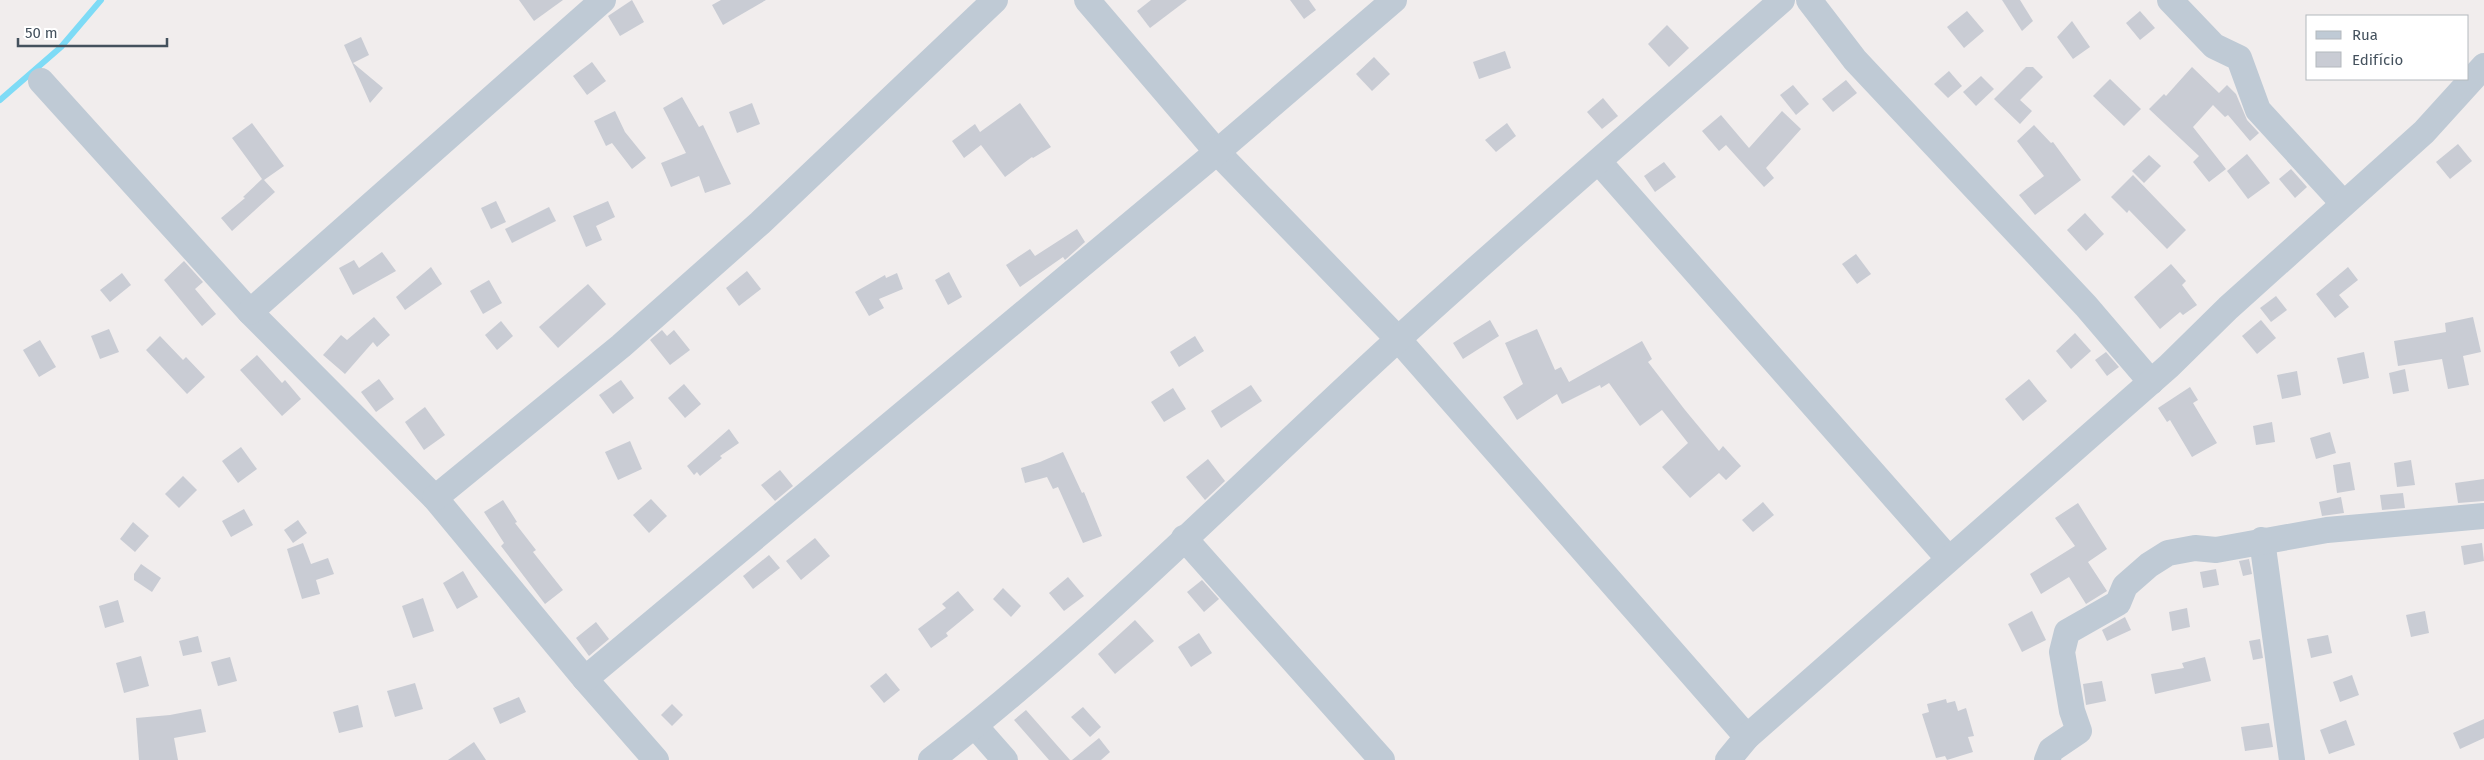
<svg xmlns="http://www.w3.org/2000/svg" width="2484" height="760" viewBox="0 0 2484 760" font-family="'Fira Sans',sans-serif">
  <rect width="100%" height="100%" fill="#f1eded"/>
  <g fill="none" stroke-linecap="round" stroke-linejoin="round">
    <!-- stream -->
    <path stroke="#7edbf6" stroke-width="6" d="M0,100L61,47L101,0"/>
  </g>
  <!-- building -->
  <g fill="#c9ccd4">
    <path d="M519,0H563L534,21Z"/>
    <path d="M632,0L644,22L620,36L608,16Z"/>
    <path d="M721,0H766L723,25L712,5Z"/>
    <path d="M1151,0H1187L1150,28L1137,11Z"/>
    <path d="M1290,0H1309L1316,10L1304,19Z"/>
    <path d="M2002,0H2020L2033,21L2022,31Z"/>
    <path d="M1967,11L1984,31L1964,48L1947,27Z"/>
    <path d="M2140,11L2155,28L2140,40L2126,23Z"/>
    <path d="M2072,21L2090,47L2073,59L2057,37Z"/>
    <path d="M1667,25L1689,48L1669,67L1648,44Z"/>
    <path d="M361,37L369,55L353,63L383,88L370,103L344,45Z"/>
    <path d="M1505,51L1511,68L1479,79L1473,62Z"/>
    <path d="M1374,57L1390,74L1372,91L1356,74Z"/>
    <path d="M592,62L606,81L587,95L573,76Z"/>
    <path d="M2026,67H2033L2043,77L2020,100L2032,111L2020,124L1994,99Z"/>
    <path d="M2192,67L2219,93L2227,85L2236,94L2247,120L2259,133L2250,141L2228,115L2225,117L2213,105L2193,127L2226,169L2209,182L2193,162L2199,156L2149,109L2164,94L2166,96Z"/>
    <path d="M1949,71L1962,86L1948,98L1934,84Z"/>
    <path d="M1981,76L1994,89L1976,106L1963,92Z"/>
    <path d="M2110,79L2141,109L2124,126L2093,96Z"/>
    <path d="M1846,80L1857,93L1833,112L1822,99Z"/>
    <path d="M1793,85L1809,104L1796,115L1780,95Z"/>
    <path d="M682,97L699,127L703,125L731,184L705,193L699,176L671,187L661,163L686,153L663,108Z"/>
    <path d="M1603,98L1618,116L1602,129L1587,112Z"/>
    <path d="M752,103L760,124L737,133L729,112Z"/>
    <path d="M1020,103L1051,147L1033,158L1032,157L1005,177L981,145L964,158L952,141L975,124L980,132Z"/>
    <path d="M615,111L625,132L646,158L632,169L612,143L606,146L594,121Z"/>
    <path d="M1782,111L1801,129L1766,168L1774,178L1764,187L1726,145L1719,151L1702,131L1721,115L1749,148Z"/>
    <path d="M252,123L284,166L264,180L275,192L232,231L221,218L245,198L243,197L262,179L232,138Z"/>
    <path d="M1507,123L1516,136L1496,152L1485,140Z"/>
    <path d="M2034,125L2051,143L2053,142L2081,180L2035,215L2019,195L2044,176L2017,141Z"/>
    <path d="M2458,144L2472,161L2450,179L2436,162Z"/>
    <path d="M2247,154L2270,183L2248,199L2227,171Z"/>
    <path d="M2149,155L2161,166L2144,183L2132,171Z"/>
    <path d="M1664,162L1676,177L1655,192L1644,176Z"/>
    <path d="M2291,169L2307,187L2295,198L2279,179Z"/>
    <path d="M2133,175L2186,230L2167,249L2129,210L2127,213L2111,197Z"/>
    <path d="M496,201L506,222L491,229L481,208Z"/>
    <path d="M608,201L615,217L596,226L602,240L586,247L573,216Z"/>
    <path d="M549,207L556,221L512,243L505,229Z"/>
    <path d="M2085,213L2104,234L2086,251L2067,230Z"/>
    <path d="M1077,229L1085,242L1065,260L1063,257L1020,287L1006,265L1030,249L1035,256Z"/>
    <path d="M382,252L396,271L353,295L339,268L354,260L359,268Z"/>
    <path d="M1856,254L1871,274L1857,284L1842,264Z"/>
    <path d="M184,261L203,282L195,289L216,314L202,326L164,280Z"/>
    <path d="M2171,264L2186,281L2182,285L2197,305L2183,315L2180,312L2160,329L2134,297Z"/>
    <path d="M431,267L442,284L405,310L396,297Z"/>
    <path d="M2348,267L2358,280L2339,295L2349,307L2335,318L2316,294Z"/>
    <path d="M747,271L761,289L739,306L726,288Z"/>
    <path d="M949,272L962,297L948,305L935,280Z"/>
    <path d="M122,273L131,285L110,302L100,290Z"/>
    <path d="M897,273L903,289L879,299L884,308L869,316L855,292L885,275L886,278Z"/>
    <path d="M489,280L502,303L483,314L470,291Z"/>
    <path d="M588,284L606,304L558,348L539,327Z"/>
    <path d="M2276,296L2287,310L2271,322L2260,308Z"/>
    <path d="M374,317L390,335L377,347L373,342L345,374L323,355L341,335L347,340Z"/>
    <path d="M2473,317L2481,352L2463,356L2469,385L2448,389L2442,359L2398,366L2394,341L2446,332L2445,323Z"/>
    <path d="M1490,320L1499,336L1463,359L1453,343Z"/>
    <path d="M2261,320L2276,338L2257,354L2242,336Z"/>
    <path d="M501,321L513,336L497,350L485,335Z"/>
    <path d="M109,329L119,352L100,359L91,336Z"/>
    <path d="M1537,329L1555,370L1561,367L1569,382L1642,341L1652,359L1648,362L1685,410L1719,451L1723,446L1741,466L1726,480L1719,473L1690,498L1662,467L1688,443L1662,410L1640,426L1609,383L1601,388L1600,385L1562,404L1557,394L1517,420L1503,397L1523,384L1505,343Z"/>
    <path d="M662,330L667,336L674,330L690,350L670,365L650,340Z"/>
    <path d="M2075,333L2091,351L2071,369L2056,351Z"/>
    <path d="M160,336L183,360L186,357L205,377L187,394L146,350Z"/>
    <path d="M1195,336L1204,351L1179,367L1170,352Z"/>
    <path d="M40,340L56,367L39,377L23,350Z"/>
    <path d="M2106,352L2119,367L2107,376L2095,360Z"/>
    <path d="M2364,352L2369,378L2343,384L2337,358Z"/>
    <path d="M257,355L282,383L285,380L301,399L282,416L240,370Z"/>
    <path d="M2405,369L2409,391L2393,394L2389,373Z"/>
    <path d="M2297,371L2301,395L2282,399L2277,375Z"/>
    <path d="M379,379L394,399L376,412L361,392Z"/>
    <path d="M2029,379L2047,401L2023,421L2005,399Z"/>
    <path d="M621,380L634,398L613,414L599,395Z"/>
    <path d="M684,384L701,404L685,418L668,398Z"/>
    <path d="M1251,385L1262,401L1221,428L1211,411Z"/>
    <path d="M2190,387L2198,400L2193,403L2217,443L2192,457L2170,420L2167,422L2158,408Z"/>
    <path d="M1173,388L1186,409L1164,422L1151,402Z"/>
    <path d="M425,407L445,435L424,450L405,422Z"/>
    <path d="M2272,422L2275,442L2256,445L2253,426Z"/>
    <path d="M729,429L739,443L720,456L722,458L700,476L697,472L694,475L687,466Z"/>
    <path d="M2330,432L2336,453L2316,459L2310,438Z"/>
    <path d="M630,441L642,469L618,480L605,452Z"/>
    <path d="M241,447L257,469L238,483L222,461Z"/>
    <path d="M1063,452L1082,493L1084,492L1102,536L1083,543L1058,487L1053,489L1047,477L1025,483L1021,468L1040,462Z"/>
    <path d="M1208,459L1225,481L1205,500L1186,477Z"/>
    <path d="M2411,460L2415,485L2397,487L2394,463Z"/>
    <path d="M2350,462L2355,490L2337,493L2333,465Z"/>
    <path d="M780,470L793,486L775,501L761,485Z"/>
    <path d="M183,476L197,490L179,508L165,494Z"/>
    <path d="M2484,479V501L2458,503L2455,483Z"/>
    <path d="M2403,493L2405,508L2382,510L2380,495Z"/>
    <path d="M2341,497L2344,513L2322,516L2319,502Z"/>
    <path d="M651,499L667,516L649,533L633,515Z"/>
    <path d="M503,500L517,522L515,523L536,550L533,552L563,590L545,604L501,546L504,543L484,512Z"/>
    <path d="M1763,502L1774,515L1753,532L1742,520Z"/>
    <path d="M2078,503L2107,549L2088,562L2107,591L2086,604L2069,577L2041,594L2030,574L2075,546L2055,518Z"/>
    <path d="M244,509L253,525L231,537L222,521Z"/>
    <path d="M298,520L307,533L293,543L284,530Z"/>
    <path d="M133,522L149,536L135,552L120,539Z"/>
    <path d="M815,538L830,556L801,580L786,561Z"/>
    <path d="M303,543L311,564L328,558L334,574L316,580L320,594L302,599L287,549Z"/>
    <path d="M2482,543L2484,561L2464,565L2461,546Z"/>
    <path d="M769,555L780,568L753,589L743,576Z"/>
    <path d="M2249,559L2252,574L2243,576L2239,561Z"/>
    <path d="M141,564L161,578L152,592L134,580V574Z"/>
    <path d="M2216,569L2219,585L2203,588L2200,572Z"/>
    <path d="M463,571L478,597L457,609L443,583Z"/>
    <path d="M1068,577L1084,596L1064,611L1049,593Z"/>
    <path d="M1202,580L1219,599L1204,612L1187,592Z"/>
    <path d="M1003,588L1021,606L1011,617L993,599Z"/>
    <path d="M958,591L974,610L946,633L948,636L931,648L918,629L946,608L942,604Z"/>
    <path d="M423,598L434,631L413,638L402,606Z"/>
    <path d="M118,600L124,622L105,628L99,606Z"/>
    <path d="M2187,608L2190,627L2172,631L2169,612Z"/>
    <path d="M2032,611L2046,640L2022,652L2008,624Z"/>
    <path d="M2425,611L2429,633L2411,637L2406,615Z"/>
    <path d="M2125,617L2131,630L2107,641L2102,630Z"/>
    <path d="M1135,620L1154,641L1115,674L1098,654Z"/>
    <path d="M596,622L609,639L589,656L576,638Z"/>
    <path d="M1199,633L1212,653L1191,667L1178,647Z"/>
    <path d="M2328,635L2332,653L2311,658L2307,639Z"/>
    <path d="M198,636L202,652L183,656L179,641Z"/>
    <path d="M2260,639L2263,658L2253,660L2249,641Z"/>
    <path d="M141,656L149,686L124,693L116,663Z"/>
    <path d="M230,657L237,681L218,686L211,662Z"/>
    <path d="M2205,657L2211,681L2155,694L2151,674L2184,668L2182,663Z"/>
    <path d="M886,673L900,690L884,703L870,686Z"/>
    <path d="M2352,675L2359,695L2340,702L2333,682Z"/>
    <path d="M2102,681L2106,701L2086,705L2083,684Z"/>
    <path d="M415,683L423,709L395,717L387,691Z"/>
    <path d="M519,697L526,712L500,724L493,708Z"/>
    <path d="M1946,699L1947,703L1955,701L1958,711L1966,708L1974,736L1968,737L1973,752L1947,760L1945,756L1936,758L1922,714L1929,712L1927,704Z"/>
    <path d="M672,704L683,715L672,726L661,715Z"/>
    <path d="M358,705L363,727L339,733L333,712Z"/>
    <path d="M1083,707L1101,727L1090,737L1071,717Z"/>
    <path d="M201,709L206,732L174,738L178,760H139L136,718L170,715Z"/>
    <path d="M1026,710L1055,743L1070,760H1049L1014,720Z"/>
    <path d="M2484,719V738L2460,749L2453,733Z"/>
    <path d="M2346,720L2355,745L2329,754L2320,730Z"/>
    <path d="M2269,723L2273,747L2245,751L2241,727Z"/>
    <path d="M1099,738L1110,752L1101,760H1072Z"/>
    <path d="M474,742L486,760H448Z"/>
  </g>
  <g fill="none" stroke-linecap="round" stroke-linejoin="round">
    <!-- minor -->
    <g stroke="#bfcad5" stroke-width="26">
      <path d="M1087,0L1217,152L1398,339L1747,737"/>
      <path d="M1809,0L1855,60L2086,306L2151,382"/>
      <path d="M2170,0L2214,46L2239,58L2258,110L2343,203"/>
      <path d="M41,81L250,312L435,498L585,679L656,760"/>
      <path d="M1599,162L1948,558"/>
      <path d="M250,312L603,0"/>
      <path d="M435,498L621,346L760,223L995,0"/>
      <path d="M1184,538L1382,760"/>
      <path d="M2262,540L2292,760"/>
      <path d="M585,679L1217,152L1394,0"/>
      <path d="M975,726L1005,760"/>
      <path d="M931,760C1095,633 1242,482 1395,342C1522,226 1653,114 1782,0"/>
      <path d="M1728,760L1747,737L2169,366L2228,308L2424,132L2484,66"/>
      <path d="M2047,760L2051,750L2079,731L2072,711L2062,652L2067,632L2118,603L2125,586L2149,565L2168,553L2195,548L2216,550L2327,530L2484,516"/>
    </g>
  </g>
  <!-- legend -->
  <rect x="2306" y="15" width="162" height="65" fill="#ffffff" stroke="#b4b9be"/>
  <rect x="2316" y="31" width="25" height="8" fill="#bfcad5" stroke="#b4b9be"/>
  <text x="2352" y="40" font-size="15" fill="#44515d">Rua</text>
  <rect x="2316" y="52" width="25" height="15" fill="#c9ccd4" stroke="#b4b9be"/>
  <text x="2352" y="65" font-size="15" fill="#44515d">Edifício</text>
  <!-- scale -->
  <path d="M18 38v8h149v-8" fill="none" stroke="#44515d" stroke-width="2.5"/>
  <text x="25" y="38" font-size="15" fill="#44515d" stroke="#ffffff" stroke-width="4" paint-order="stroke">50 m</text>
</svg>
